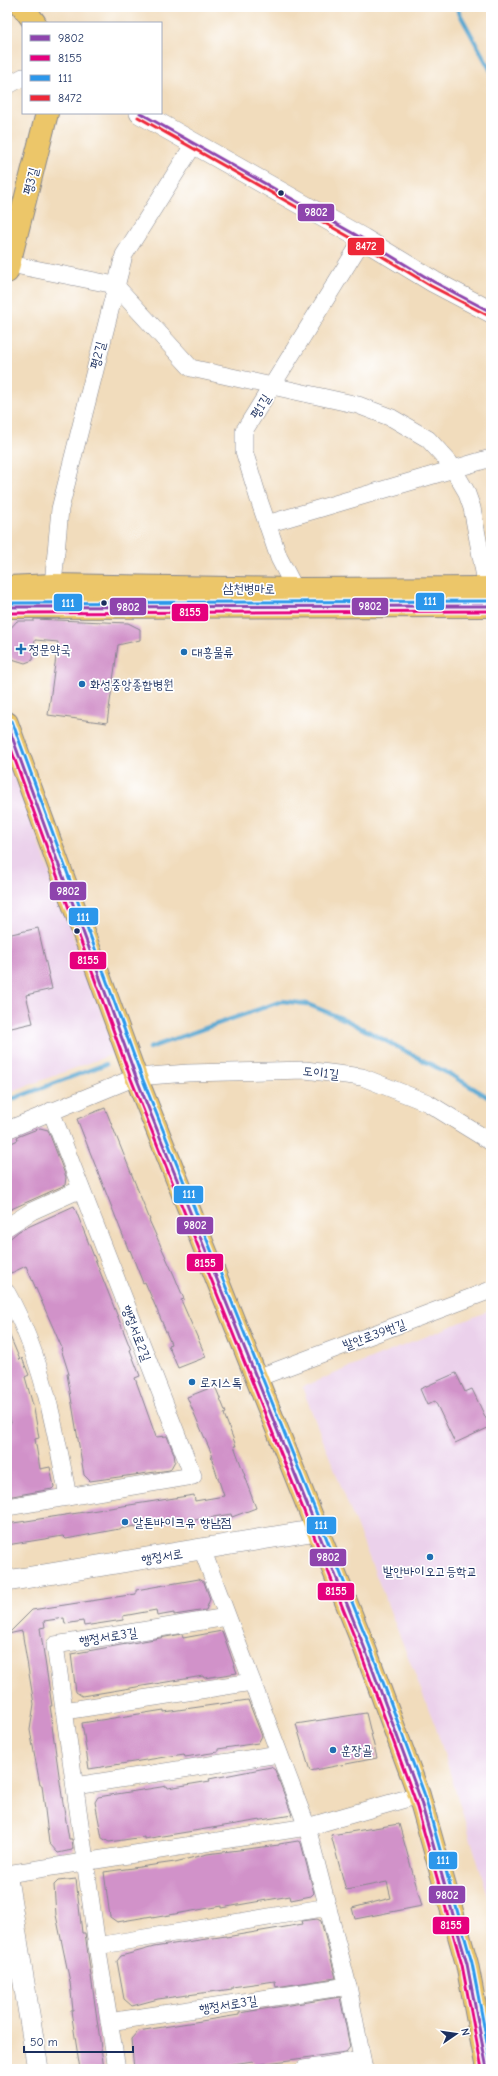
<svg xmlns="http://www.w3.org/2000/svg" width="498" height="2076" viewBox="0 0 498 2076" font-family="'Comic Neue','Poor Story',sans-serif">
  <rect width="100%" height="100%" fill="#fff"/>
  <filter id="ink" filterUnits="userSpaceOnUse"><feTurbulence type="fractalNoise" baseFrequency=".025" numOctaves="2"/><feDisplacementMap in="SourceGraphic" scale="8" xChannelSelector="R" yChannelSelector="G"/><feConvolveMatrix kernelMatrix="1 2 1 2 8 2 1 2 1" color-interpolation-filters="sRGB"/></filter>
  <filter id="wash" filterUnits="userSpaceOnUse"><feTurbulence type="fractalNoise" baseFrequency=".012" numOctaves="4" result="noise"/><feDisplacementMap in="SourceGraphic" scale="16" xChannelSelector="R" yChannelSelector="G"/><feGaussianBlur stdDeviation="0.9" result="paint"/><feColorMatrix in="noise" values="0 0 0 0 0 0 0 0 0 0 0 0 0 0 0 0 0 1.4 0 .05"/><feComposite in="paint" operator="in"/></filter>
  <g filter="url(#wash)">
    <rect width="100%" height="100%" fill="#f1dcbc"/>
    <!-- built -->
    <g fill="#ebd1eb">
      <path d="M7,756L116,1053L7,1093Z"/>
      <path d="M491,1310V1905L436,1728L302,1387Z"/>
    </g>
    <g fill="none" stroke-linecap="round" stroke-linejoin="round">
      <!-- stream -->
      <g stroke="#56a6d0" stroke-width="4.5">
        <path d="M456,7L491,71"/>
        <path d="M149,1048L282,1001L307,1004L346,1020L453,1076L491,1099"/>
        <path d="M7,1101L106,1064"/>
      </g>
    </g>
    <g id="blocks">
      <!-- building -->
      <g fill="#d192c9">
        <path d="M34,619L128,623L140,629V640L118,645L107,723L48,715L58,642L35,640L33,660L25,663L12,659L7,646V632L17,621H34Z"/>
        <path d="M38,928L52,989L26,995L33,1023L7,1029V935Z"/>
        <path d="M105,1108L150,1220H149L174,1275L184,1299L181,1300L206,1357L178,1368L168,1345L171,1344L157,1310L145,1282L143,1283L130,1250L129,1251L77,1119Z"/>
        <path d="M40,1128L48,1130L66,1177L65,1185L7,1211V1145L18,1140L17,1137Z"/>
        <path d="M74,1206L131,1350H130L140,1376L135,1378L156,1437L167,1436L174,1454L175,1461L170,1470L90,1481L84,1475L67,1374H69L61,1349L62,1348L26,1266L11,1273L7,1267V1241L19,1231Z"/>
        <path d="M7,1329L20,1360L22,1358L29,1375L25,1377L34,1409L39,1438L35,1439L40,1469L50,1467L54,1487L52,1489L7,1497V1423H11L7,1409Z"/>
        <path d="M456,1373L465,1392L472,1389L490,1427L455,1443L435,1401L427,1405L420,1389Z"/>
        <path d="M215,1386L226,1413L224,1414L236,1446H234L245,1476H244L256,1508L232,1517L231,1514L177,1523V1521L135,1528V1526L66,1539L63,1536L7,1545V1524L194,1495L195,1501L224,1496L211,1457H213L187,1397Z"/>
        <path d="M199,1579L204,1582L210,1599L206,1610L174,1615V1613L157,1616L156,1610L123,1616V1620L84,1626L83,1621L65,1624L64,1618L44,1621L45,1627L40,1628L52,1706H50L52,1719H51L63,1803L69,1839H72L73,1848L72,1850L58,1853L49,1843L42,1785H40L30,1730L34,1704L22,1631L8,1634L32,1610L136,1594V1590Z"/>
        <path d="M222,1631L237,1673L204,1678L203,1676L82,1696L76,1692L71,1654L182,1634L183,1638Z"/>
        <path d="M248,1700L262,1736L258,1743L218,1749V1752L185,1757L184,1754L89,1769L82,1723L164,1710V1712Z"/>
        <path d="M366,1713L377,1758L310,1771L296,1724Z"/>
        <path d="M271,1767L275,1770L292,1815L144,1839V1837L109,1842L102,1838L95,1802L98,1797L167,1786L168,1788L210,1781L209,1779Z"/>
        <path d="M399,1824L422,1906L355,1919L352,1908L391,1898L387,1882L346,1890L331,1835Z"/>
        <path d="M298,1841L301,1843L314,1893L311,1896L291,1900L290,1896L221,1908V1906L152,1918V1916L117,1922L110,1917L104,1872L175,1862L207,1854L279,1845V1844Z"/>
        <path d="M76,1879L82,1933H85L104,2069H80L71,2011H73L70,1982L56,1915L54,1885L58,1881Z"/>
        <path d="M317,1919L321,1921L336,1978L276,1987L275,1981L232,1987V1989L158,1999L132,2006L124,1999L117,1961L121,1956L154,1947L226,1936V1937L303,1924L302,1921Z"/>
        <path d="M340,1997L350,2047L346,2052L254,2065L253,2061L200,2069H134L131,2039L138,2031L239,2015V2013Z"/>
      </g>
    </g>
  </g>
  <g filter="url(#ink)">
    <use href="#blocks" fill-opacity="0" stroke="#86868d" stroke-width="1"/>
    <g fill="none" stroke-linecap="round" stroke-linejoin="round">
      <!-- minor casing -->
      <g stroke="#86868d" stroke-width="18">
        <g id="minor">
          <path d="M7,86L23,77"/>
          <path d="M10,264L115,285L191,368L358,405L392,418L428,439L449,462L466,491L472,508L487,588"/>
          <path d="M267,524L491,458"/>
          <path d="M53,585L60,509L124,255L194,144"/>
          <path d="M295,589L279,558L259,500L244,451V431L363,239"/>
          <path d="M7,1130L136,1077L188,1073L305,1070L362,1077L428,1103L491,1142"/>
          <path d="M7,1227L32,1211L81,1189"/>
          <path d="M7,1293C42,1356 55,1427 68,1497"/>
          <path d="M257,1378L491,1290"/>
          <path d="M7,1507L193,1476L51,1111"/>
          <path d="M202,1549L307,1827L348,1986L364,2069"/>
          <path d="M64,1711L252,1682"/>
          <path d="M75,1786L279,1754"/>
          <path d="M7,1874L307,1827L419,1795"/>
          <path d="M97,1946L328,1907"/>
          <path d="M109,2022L348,1986"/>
          <path d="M117,2069L97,1946L55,1645L227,1617"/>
          <path d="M304,2069L362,2060"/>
        </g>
      </g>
      <!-- tertiary casing -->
      <g stroke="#86868d" stroke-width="22">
        <g id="tertiary">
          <path d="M140,113L363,239L434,282L491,312"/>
          <path d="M7,1581L317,1530"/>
          <path d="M7,1879L38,2069"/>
        </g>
      </g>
      <!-- primary casing -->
      <g stroke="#86868d" stroke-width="24">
        <g id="primary">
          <path d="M23,7L35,23"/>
          <path d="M7,272L47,113"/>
          <path d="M7,587L53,585L295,589L491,588"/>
          <path d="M7,607L491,606"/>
          <path d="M7,723L136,1077L365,1649L419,1795L467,1964L487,2069"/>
        </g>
      </g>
      <!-- minor -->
      <use href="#minor" stroke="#fff" stroke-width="17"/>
      <!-- tertiary -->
      <use href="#tertiary" stroke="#fff" stroke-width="21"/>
      <!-- primary -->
      <use href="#primary" stroke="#ecc669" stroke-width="22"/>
      <!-- bus-1 casing -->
      <g stroke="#fff" stroke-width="6">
        <g id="bus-1">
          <path d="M140,113L363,239L434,282L491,312"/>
          <path d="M7,609L10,607L491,606"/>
          <path d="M7,723L136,1077L365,1649L419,1795L467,1964L487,2069"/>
        </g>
      </g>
      <!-- bus-2 casing -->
      <g stroke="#fff" stroke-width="6">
        <g id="bus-2">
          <path d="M10,613L491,611"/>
          <path d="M7,738L131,1079L360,1651L414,1797L462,1965L482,2069"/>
        </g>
      </g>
      <!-- bus-3 casing -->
      <g stroke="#fff" stroke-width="6">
        <g id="bus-3">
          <path d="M7,603L491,601"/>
          <path d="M12,721L141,1075L370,1647L424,1793L472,1963L491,2063"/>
        </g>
      </g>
      <!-- bus-4 casing -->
      <g stroke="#fff" stroke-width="6">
        <path id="bus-4" d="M138,117L360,243L431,286L489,316"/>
      </g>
      <!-- bus-1 -->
      <use href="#bus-1" stroke="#8e44ad" stroke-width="3"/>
      <!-- bus-2 -->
      <use href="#bus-2" stroke="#e5007d" stroke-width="3"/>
      <!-- bus-3 -->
      <use href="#bus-3" stroke="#2b97eb" stroke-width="3"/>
      <!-- bus-4 -->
      <use href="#bus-4" stroke="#ee2737" stroke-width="3"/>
    </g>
  </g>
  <!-- markers -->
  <g fill="#1b2f5e" stroke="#fff" stroke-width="1.5">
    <circle cx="281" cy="193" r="3.5"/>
    <circle cx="104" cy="603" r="3.5"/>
    <circle cx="77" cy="931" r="3.5"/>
  </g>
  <g fill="#1f6fb2" stroke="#fff" stroke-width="1.5">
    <path d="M19 643h4v4h4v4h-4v4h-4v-4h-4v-4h4z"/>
    <circle cx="184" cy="652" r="4"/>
    <circle cx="82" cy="684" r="4"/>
    <circle cx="192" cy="1382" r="4"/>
    <circle cx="125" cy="1522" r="4"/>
    <circle cx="430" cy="1557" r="4"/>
    <circle cx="333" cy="1750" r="4"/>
  </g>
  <g text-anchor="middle" stroke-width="3.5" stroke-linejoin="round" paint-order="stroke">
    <!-- street labels -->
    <g font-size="13" fill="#1b2f5e" stroke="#fff">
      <text transform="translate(30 181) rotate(-76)" y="5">평3길</text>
      <text transform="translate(97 355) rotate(-76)" y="5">평2길</text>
      <text transform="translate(260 406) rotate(-58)" y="5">평1길</text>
      <text transform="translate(249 588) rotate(1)" y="5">삼천병마로</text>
      <text transform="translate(321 1072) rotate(6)" y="5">도이1길</text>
      <text transform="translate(137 1333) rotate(69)" y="5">행정서로2길</text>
      <text transform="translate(374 1334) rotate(-20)" y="5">발안로39번길</text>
      <text transform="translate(162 1556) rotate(-9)" y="5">행정서로</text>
      <text transform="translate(108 1636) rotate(-9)" y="5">행정서로3길</text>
      <text transform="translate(228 2004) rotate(-9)" y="5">행정서로3길</text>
    </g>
    <!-- poi labels -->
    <g font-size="13" fill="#1b2f5e" stroke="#fff" text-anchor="start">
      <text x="29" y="654">정문약국</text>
      <text x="192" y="657">대흥물류</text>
      <text x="90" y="689">화성중앙종합병원</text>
      <text x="200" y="1387">로지스톡</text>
      <text x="133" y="1527">알톤바이크유 향남점</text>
      <text x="430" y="1576" text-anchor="middle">발안바이오고등학교</text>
      <text x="341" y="1755">훈장골</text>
    </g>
  </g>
  <g stroke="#fff" stroke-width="1.5">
    <rect x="297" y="203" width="38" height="19" rx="4" fill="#8e44ad"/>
    <rect x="347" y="237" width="38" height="19" rx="4" fill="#ee2737"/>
    <rect x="415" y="592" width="30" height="19" rx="4" fill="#2b97eb"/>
    <rect x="53" y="593" width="30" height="19" rx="4" fill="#2b97eb"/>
    <rect x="351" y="597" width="38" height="19" rx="4" fill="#8e44ad"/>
    <rect x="109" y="597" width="38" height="19" rx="4" fill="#8e44ad"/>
    <rect x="171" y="603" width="38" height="19" rx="4" fill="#e5007d"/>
    <rect x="49" y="881" width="38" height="20" rx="4" fill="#8e44ad"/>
    <rect x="68" y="907" width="31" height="19" rx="4" fill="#2b97eb"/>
    <rect x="69" y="951" width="38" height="19" rx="4" fill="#e5007d"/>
    <rect x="173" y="1185" width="31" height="19" rx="4" fill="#2b97eb"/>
    <rect x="176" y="1216" width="38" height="19" rx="4" fill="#8e44ad"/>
    <rect x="186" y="1253" width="38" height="19" rx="4" fill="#e5007d"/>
    <rect x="306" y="1516" width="31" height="19" rx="4" fill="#2b97eb"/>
    <rect x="309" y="1548" width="38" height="19" rx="4" fill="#8e44ad"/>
    <rect x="317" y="1582" width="38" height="19" rx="4" fill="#e5007d"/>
    <rect x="428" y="1851" width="30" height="19" rx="4" fill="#2b97eb"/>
    <rect x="428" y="1885" width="38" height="19" rx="4" fill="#8e44ad"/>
    <rect x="432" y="1916" width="38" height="19" rx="4" fill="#e5007d"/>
  </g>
  <g font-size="11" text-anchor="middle" font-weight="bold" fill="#fff">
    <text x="316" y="216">9802</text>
    <text x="366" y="250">8472</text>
    <text x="430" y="605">111</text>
    <text x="68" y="607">111</text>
    <text x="370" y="610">9802</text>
    <text x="128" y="611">9802</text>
    <text x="190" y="616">8155</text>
    <text x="68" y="895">9802</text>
    <text x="83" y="921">111</text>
    <text x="88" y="964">8155</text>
    <text x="189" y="1198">111</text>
    <text x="195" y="1229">9802</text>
    <text x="205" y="1267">8155</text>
    <text x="321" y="1529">111</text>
    <text x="328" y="1561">9802</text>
    <text x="336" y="1595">8155</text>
    <text x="443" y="1864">111</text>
    <text x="447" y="1899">9802</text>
    <text x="451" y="1929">8155</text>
  </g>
  <!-- margin -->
  <rect width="498" height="2076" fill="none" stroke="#fff" stroke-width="24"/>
  <!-- legend -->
  <rect x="22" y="22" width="140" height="92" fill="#ffffff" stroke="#a4acbf"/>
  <rect x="30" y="35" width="20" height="6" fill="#8e44ad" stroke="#a4acbf"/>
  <text x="58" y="42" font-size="12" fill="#1b2f5e">9802</text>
  <rect x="30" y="55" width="20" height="6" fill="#e5007d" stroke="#a4acbf"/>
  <text x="58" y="62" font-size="12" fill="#1b2f5e">8155</text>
  <rect x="30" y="75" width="20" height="6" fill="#2b97eb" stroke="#a4acbf"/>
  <text x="58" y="82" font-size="12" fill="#1b2f5e">111</text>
  <rect x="30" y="95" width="20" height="6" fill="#ee2737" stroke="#a4acbf"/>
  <text x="58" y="102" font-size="12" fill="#1b2f5e">8472</text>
  <!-- north arrow -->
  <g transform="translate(456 2034) rotate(77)" stroke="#ffffff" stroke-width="3" paint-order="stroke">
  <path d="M0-3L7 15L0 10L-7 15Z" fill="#1b2f5e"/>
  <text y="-6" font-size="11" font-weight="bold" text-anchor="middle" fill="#1b2f5e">N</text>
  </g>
  <!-- scale -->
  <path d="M24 2046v6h109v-6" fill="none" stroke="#1b2f5e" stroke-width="2"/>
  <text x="30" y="2046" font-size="12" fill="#1b2f5e" stroke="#ffffff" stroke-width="3" paint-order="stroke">50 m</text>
</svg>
